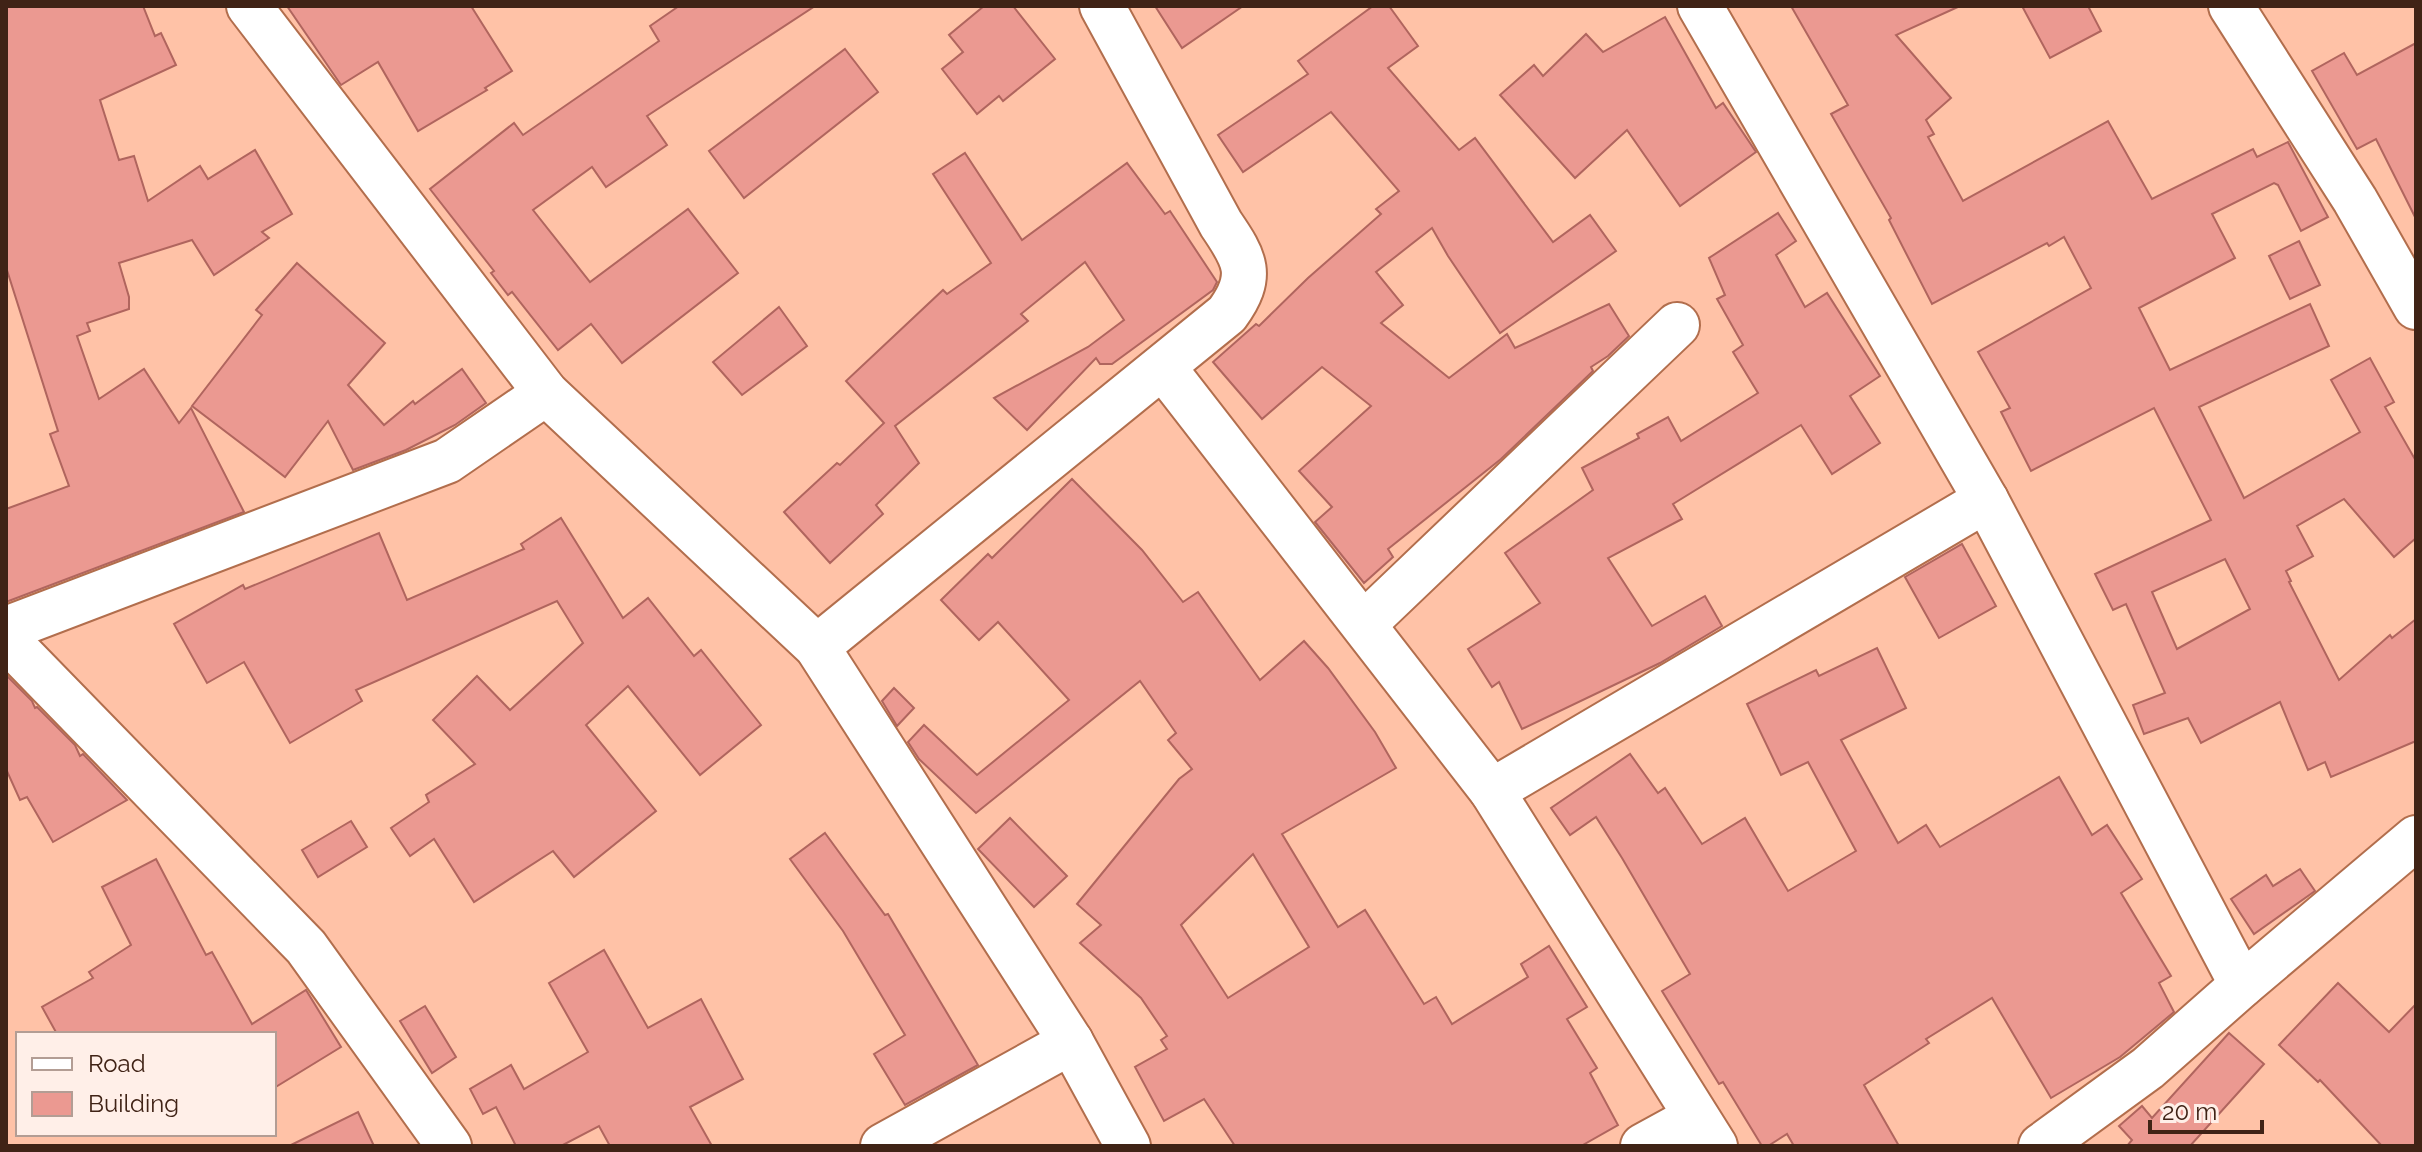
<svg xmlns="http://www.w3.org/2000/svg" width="2422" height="1152" viewBox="0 0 2422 1152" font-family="Raleway,sans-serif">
  <rect width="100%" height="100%" fill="#ffc2a7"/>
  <!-- building -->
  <g fill="#eb9991" stroke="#b0655e" stroke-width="2" fill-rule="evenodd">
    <path d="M6,6H143L155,36L161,33L176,65L100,100L119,160L134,156L148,201L200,166L208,179L255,150L292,214L262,232L269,238L214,275L192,240L119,263L129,297V309L87,323L90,331L77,336L99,399L144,369L179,423L191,408L244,512L6,602V509L69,486L50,434L58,431L6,267Z"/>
    <path d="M287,6H471L512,71L485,88L487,90L418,131L378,62L341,85Z"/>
    <path d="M679,6H815L647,116L667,145L606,187L592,167L533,210L590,282L688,209L738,273L622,363L591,324L558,350L512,292L508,295L491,273L494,271L430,189L514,123L523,135L659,41L650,26Z"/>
    <path d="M984,6H1013L1055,59L1003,101L999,96L977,114L942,69L963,52L949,35Z"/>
    <path d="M1155,6H1243L1182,48Z"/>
    <path d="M1373,6H1389L1418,46L1388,68L1459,150L1475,138L1553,242L1590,215L1616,251L1500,333L1448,256L1432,228L1376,272L1403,305L1381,323L1449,378L1507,334L1515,348L1609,304L1629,336L1608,356L1591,367L1593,371L1501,459L1388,549L1393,557L1364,583L1315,522L1332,507L1299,471L1371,406L1322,367L1262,419L1213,362L1256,324L1259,326L1308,278L1381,214L1376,209L1399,191L1331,112L1243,172L1218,135L1308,74L1298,61Z"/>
    <path d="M1791,6H1960L1896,35L1951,98L1926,120L1934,134L1928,137L1963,201L2108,121L2152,199L2253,149L2257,157L2288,142L2328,217L2301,231L2278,185L2274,183L2212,214L2235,258L2139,308L2170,370L2310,304L2329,346L2199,407L2244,498L2360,432L2331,380L2370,358L2394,402L2385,407L2416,461V538L2394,557L2344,499L2297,526L2313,556L2286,571L2291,581L2289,582L2339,680L2390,635L2392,638L2416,619V741L2331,777L2325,762L2308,770L2280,702L2201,743L2188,718L2144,734L2133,705L2165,693L2126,604L2113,610L2095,574L2211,520L2154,408L2031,471L2001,412L2010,408L1978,352L2091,288L2064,237L2049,246L2047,243L1932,304L1889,220L1891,218L1831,114L1848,105ZM2225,559L2250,609L2177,649L2152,592Z"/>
    <path d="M2022,6H2088L2101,31L2050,58Z"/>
    <path d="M1665,17L1716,108L1723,103L1756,152L1680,206L1627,130L1575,178L1500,95L1534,65L1543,76L1586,34L1603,52Z"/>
    <path d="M2416,43V219L2376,139L2357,149L2312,71L2344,53L2357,75Z"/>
    <path d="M845,49L878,92L744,198L709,151Z"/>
    <path d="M965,153L1022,240L1127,163L1165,214L1170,211L1217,282L1213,290L1112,364H1100L1096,358L1027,430L994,398L1088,347L1124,320L1085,262L1021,314L1028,321L895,426L919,463L876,505L883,514L830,563L784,512L837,463L840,465L884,423L846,381L943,290L947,294L991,263L933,174Z"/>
    <path d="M1778,213L1796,241L1776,255L1805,307L1827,293L1880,376L1850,396L1880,443L1832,474L1801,425L1673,504L1682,519L1608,558L1652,626L1705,596L1722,626L1660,663L1522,729L1499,682L1492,687L1468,649L1540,603L1505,553L1593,490L1582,468L1639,438L1637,434L1668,417L1681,441L1758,393L1733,352L1743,345L1717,299L1725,295L1709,258Z"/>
    <path d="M2299,241L2320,285L2290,299L2269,256Z"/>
    <path d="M297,263L385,343L348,385L384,425L413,401L415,404L462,369L486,403L455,425L406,450L353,470L328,421L285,477L192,406L262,315L256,310Z"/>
    <path d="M779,307L807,346L742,395L713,362Z"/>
    <path d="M1072,479L1142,550L1183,602L1198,592L1260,680L1304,641L1328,668L1375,732L1396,768L1282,834L1338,927L1365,910L1424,1004L1436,997L1452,1024L1528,977L1521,964L1549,946L1587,1007L1567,1019L1597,1068L1590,1073L1618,1125L1581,1146H1235L1204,1099L1164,1121L1135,1067L1167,1049L1161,1040L1167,1036L1141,998L1080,943L1101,925L1077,904L1179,779L1192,769L1168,740L1176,733L1140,681L976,813L919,759L908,742L924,725L977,775L1069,700L998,622L979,640L941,600L988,554L992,558ZM1253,854L1309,947L1228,998L1181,925Z"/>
    <path d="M561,518L623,618L648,598L694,656L701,650L761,725L700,775L628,686L586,725L656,811L574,877L553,851L474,902L434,839L410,856L391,828L429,802L426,795L475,764L433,720L477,676L510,710L583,643L557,601L356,690L362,701L290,743L244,662L207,683L174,624L243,585L245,589L379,533L407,600L524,549L521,544Z"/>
    <path d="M1962,544L1996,606L1939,638L1905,577Z"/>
    <path d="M1877,648L1906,708L1841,740L1898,843L1926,825L1940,847L2059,777L2092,835L2107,825L2142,879L2121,893L2171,976L2159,983L2174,1012L2120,1057L2051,1098L1992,998L1926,1039L1929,1043L1864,1085L1899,1146H1794L1787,1134L1768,1146H1762L1723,1082L1719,1084L1662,991L1690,974L1622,858L1596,817L1570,835L1551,808L1630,754L1658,793L1665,788L1702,844L1745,818L1788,891L1856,851L1808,762L1781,775L1747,704L1816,670L1819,676Z"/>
    <path d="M6,675L32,701L35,708L37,707L75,745L80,756L83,754L127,800L53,842L27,797L20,800L6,769Z"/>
    <path d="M894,688L914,708L897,726L882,701Z"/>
    <path d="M1010,818L1067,876L1034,907L978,849Z"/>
    <path d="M351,821L367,847L318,877L302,850Z"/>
    <path d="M825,833L885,915L888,914L978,1065L905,1105L874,1054L905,1035L843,931L790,859Z"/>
    <path d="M156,859L206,955L212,952L252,1024L306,990L341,1047L274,1088V1034H57L42,1007L93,978L89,972L131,945L102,887Z"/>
    <path d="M2300,869L2315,891L2254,934L2231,899L2266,875L2273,886Z"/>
    <path d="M604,950L648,1028L701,999L743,1079L690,1107L712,1146H610L599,1126L561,1146H516L496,1107L483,1114L470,1089L511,1065L524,1089L588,1052L549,983Z"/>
    <path d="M2338,983L2389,1032L2416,1004V1146H2382L2320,1080L2318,1082L2279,1045Z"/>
    <path d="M425,1006L456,1057L432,1073L400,1021Z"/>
    <path d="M2229,1033L2264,1064L2190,1146H2127L2132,1140L2119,1126L2142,1106L2152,1118Z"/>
    <path d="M358,1112L374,1146H289Z"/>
  </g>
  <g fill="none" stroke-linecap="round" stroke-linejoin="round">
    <!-- minor casing -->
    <g stroke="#b26e4d" stroke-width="48">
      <g id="minor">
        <path d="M249,6L546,393L817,647L1071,1042L1128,1146"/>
        <path d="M1700,6L1986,500L2242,985"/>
        <path d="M2231,6L2355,200L2416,307"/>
        <path d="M1163,367L1492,791L1715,1146"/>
        <path d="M1364,624L1677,325"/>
        <path d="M6,629L447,461L546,393"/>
        <path d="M6,639L306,947L449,1146"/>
        <path d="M817,647L1227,314C1255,276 1245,259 1221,224L1102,6"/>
        <path d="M1492,791L1986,500"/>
        <path d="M883,1146L1071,1042"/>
        <path d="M1643,1146L1696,1117"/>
        <path d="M2041,1146L2148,1068L2242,985L2416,838"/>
      </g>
    </g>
    <!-- minor -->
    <use href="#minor" stroke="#fff" stroke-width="44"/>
  </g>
  <!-- border -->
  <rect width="2422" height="1152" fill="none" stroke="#402316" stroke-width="16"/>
  <!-- legend -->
  <rect x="16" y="1032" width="260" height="104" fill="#ffefe8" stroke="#b39d94" stroke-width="2"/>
  <rect x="32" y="1058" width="40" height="12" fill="#ffffff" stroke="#b39d94" stroke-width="2"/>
  <text x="88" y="1072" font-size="24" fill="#402316">Road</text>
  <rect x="32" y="1092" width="40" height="24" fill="#eb9991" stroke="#b39d94" stroke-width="2"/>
  <text x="88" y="1112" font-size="24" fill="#402316">Building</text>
  <!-- scale -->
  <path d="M2150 1120v12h112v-12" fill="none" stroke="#402316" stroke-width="4"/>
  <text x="2162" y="1120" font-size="24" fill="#402316" stroke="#ffefe8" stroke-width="6" paint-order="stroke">20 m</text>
</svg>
